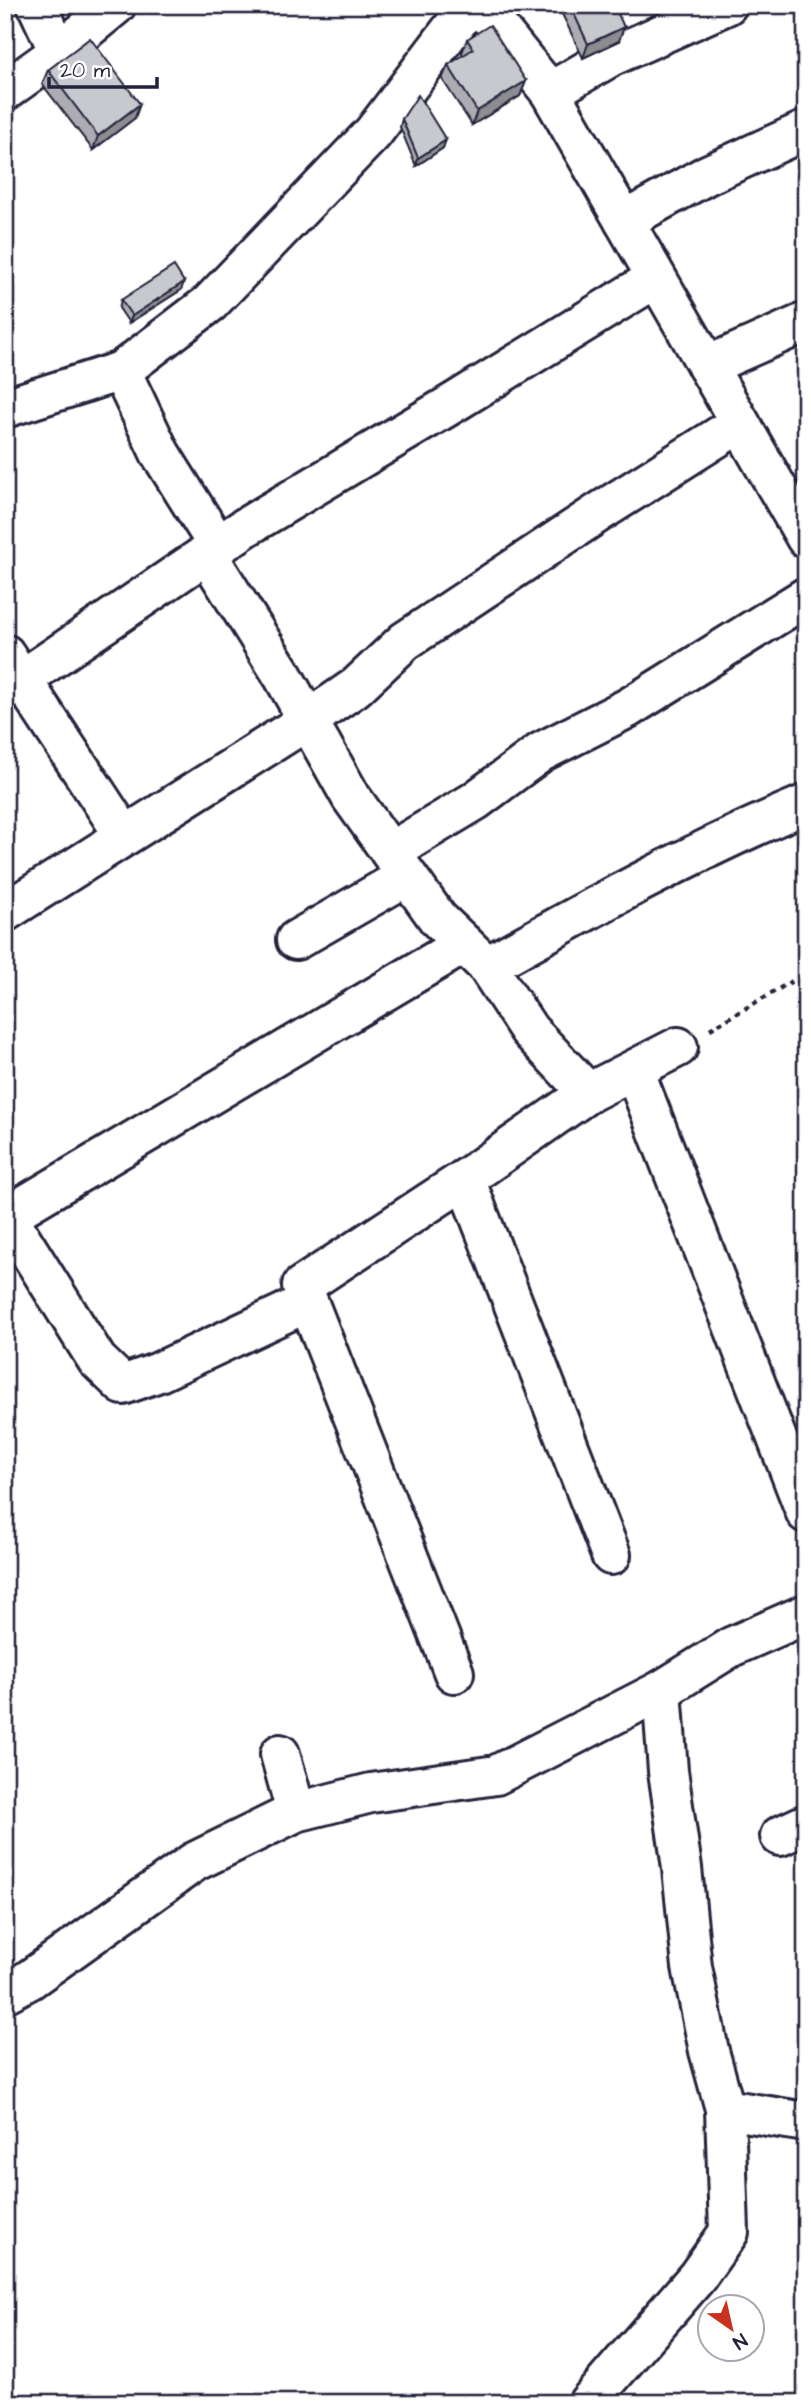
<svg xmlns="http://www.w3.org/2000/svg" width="811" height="2408" viewBox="0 0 811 2408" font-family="'Architects Daughter',sans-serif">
  <rect width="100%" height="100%" fill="#fff"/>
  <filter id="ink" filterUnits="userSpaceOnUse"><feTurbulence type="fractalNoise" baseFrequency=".0143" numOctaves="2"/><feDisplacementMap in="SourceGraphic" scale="14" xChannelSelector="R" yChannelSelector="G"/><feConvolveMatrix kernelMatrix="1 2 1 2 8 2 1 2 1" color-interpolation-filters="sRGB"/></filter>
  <g filter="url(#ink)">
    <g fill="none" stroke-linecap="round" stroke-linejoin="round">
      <!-- minor casing -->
      <g stroke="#22223b" stroke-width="44">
        <g id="minor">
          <path d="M37,5L59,52"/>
          <path d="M480,5L550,92L806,538"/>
          <path d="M5,91L59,52L116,5"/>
          <path d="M550,92L610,57L727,5"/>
          <path d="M624,221L707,175L806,130"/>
          <path d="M707,366L806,322"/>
          <path d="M121,371L160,453L218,546"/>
          <path d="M5,408L121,371L210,303L373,133L470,5"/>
          <path d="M207,554L283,676L351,797L438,919L487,966L529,1030L588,1093L678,1047"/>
          <path d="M5,654L124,835"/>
          <path d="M5,691L246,527L455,402L656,278"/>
          <path d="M390,852L475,801L541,752L628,708L806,597"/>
          <path d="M5,912L308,720L356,687L405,641L601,511L740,423"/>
          <path d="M296,940L407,876"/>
          <path d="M487,966C591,908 695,850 806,804"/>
          <path d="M634,1070L806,1513"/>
          <path d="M465,1179L611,1555"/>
          <path d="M7,1216L97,1360L123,1385L159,1372L308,1302"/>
          <path d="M5,1217L464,944"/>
          <path d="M454,1673L302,1286L465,1179L588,1093"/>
          <path d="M280,1754L296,1812"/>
          <path d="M780,1836L806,1824"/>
          <path d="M5,1993L29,1980L194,1862L296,1812L371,1793L496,1775L662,1690L731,1647L806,1614"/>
          <path d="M725,2109L806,2122"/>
          <path d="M588,2403L697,2277L729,2232L725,2109L709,2051L692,1967L682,1868L668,1771L662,1690"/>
        </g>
      </g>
      <!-- path -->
      <path stroke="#22223b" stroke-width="4.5" stroke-dasharray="5 5" stroke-linecap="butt" d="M710,1029L806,973"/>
      <!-- minor -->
      <use href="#minor" stroke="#fff" stroke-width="38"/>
    </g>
    <!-- wall -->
    <g fill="#acacb2" stroke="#22223b" stroke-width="2">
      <path d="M566,5H570L619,41L583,58L562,14Z"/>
      <path d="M467,39L526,81L520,96L472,125L442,79L448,65L463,55L462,53Z"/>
      <path d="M48,70L135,118L93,150L42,84Z"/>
      <path d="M402,119L443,148L416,166L400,127Z"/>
      <path d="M181,290L129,323L119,308L121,300Z"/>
    </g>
    <!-- shaded-wall -->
    <g fill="#8c8c91" stroke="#22223b" stroke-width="2">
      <path d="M624,27L619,41L583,58L588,44Z"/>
      <path d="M526,81L520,96L472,125L477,111Z"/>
      <path d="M140,104L135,118L93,150L98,136Z"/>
      <path d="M446,140L443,148L416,166L418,158Z"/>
      <path d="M184,282L181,290L129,323L132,316Z"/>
    </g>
    <!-- building -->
    <g fill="#c8c8cf" stroke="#22223b" stroke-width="2">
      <path d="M570,5H614L624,27L588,44Z"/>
      <path d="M490,25L526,81L477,111L448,65L473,49L467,39Z"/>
      <path d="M90,38L140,104L98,136L48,70Z"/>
      <path d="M418,95L446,140L418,158L402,119Z"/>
      <path d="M174,266L184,282L132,316L121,300Z"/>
    </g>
  </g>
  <!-- margin -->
  <rect width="811" height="2408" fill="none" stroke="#fff" stroke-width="28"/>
  <rect x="14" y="14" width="783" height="2380" fill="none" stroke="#22223b" stroke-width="2.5" filter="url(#ink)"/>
  <!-- north arrow -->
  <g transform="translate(731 2328) rotate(146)"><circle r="33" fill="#ffffff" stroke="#a7a7b1" stroke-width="2"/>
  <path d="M0-5L12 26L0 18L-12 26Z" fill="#c8321e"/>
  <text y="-10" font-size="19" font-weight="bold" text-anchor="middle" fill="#22223b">N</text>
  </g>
  <!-- scale -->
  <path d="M49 77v10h108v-10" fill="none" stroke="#22223b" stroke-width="3.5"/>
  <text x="60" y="77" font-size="21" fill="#22223b" stroke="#ffffff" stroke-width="5" paint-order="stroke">20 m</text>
</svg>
